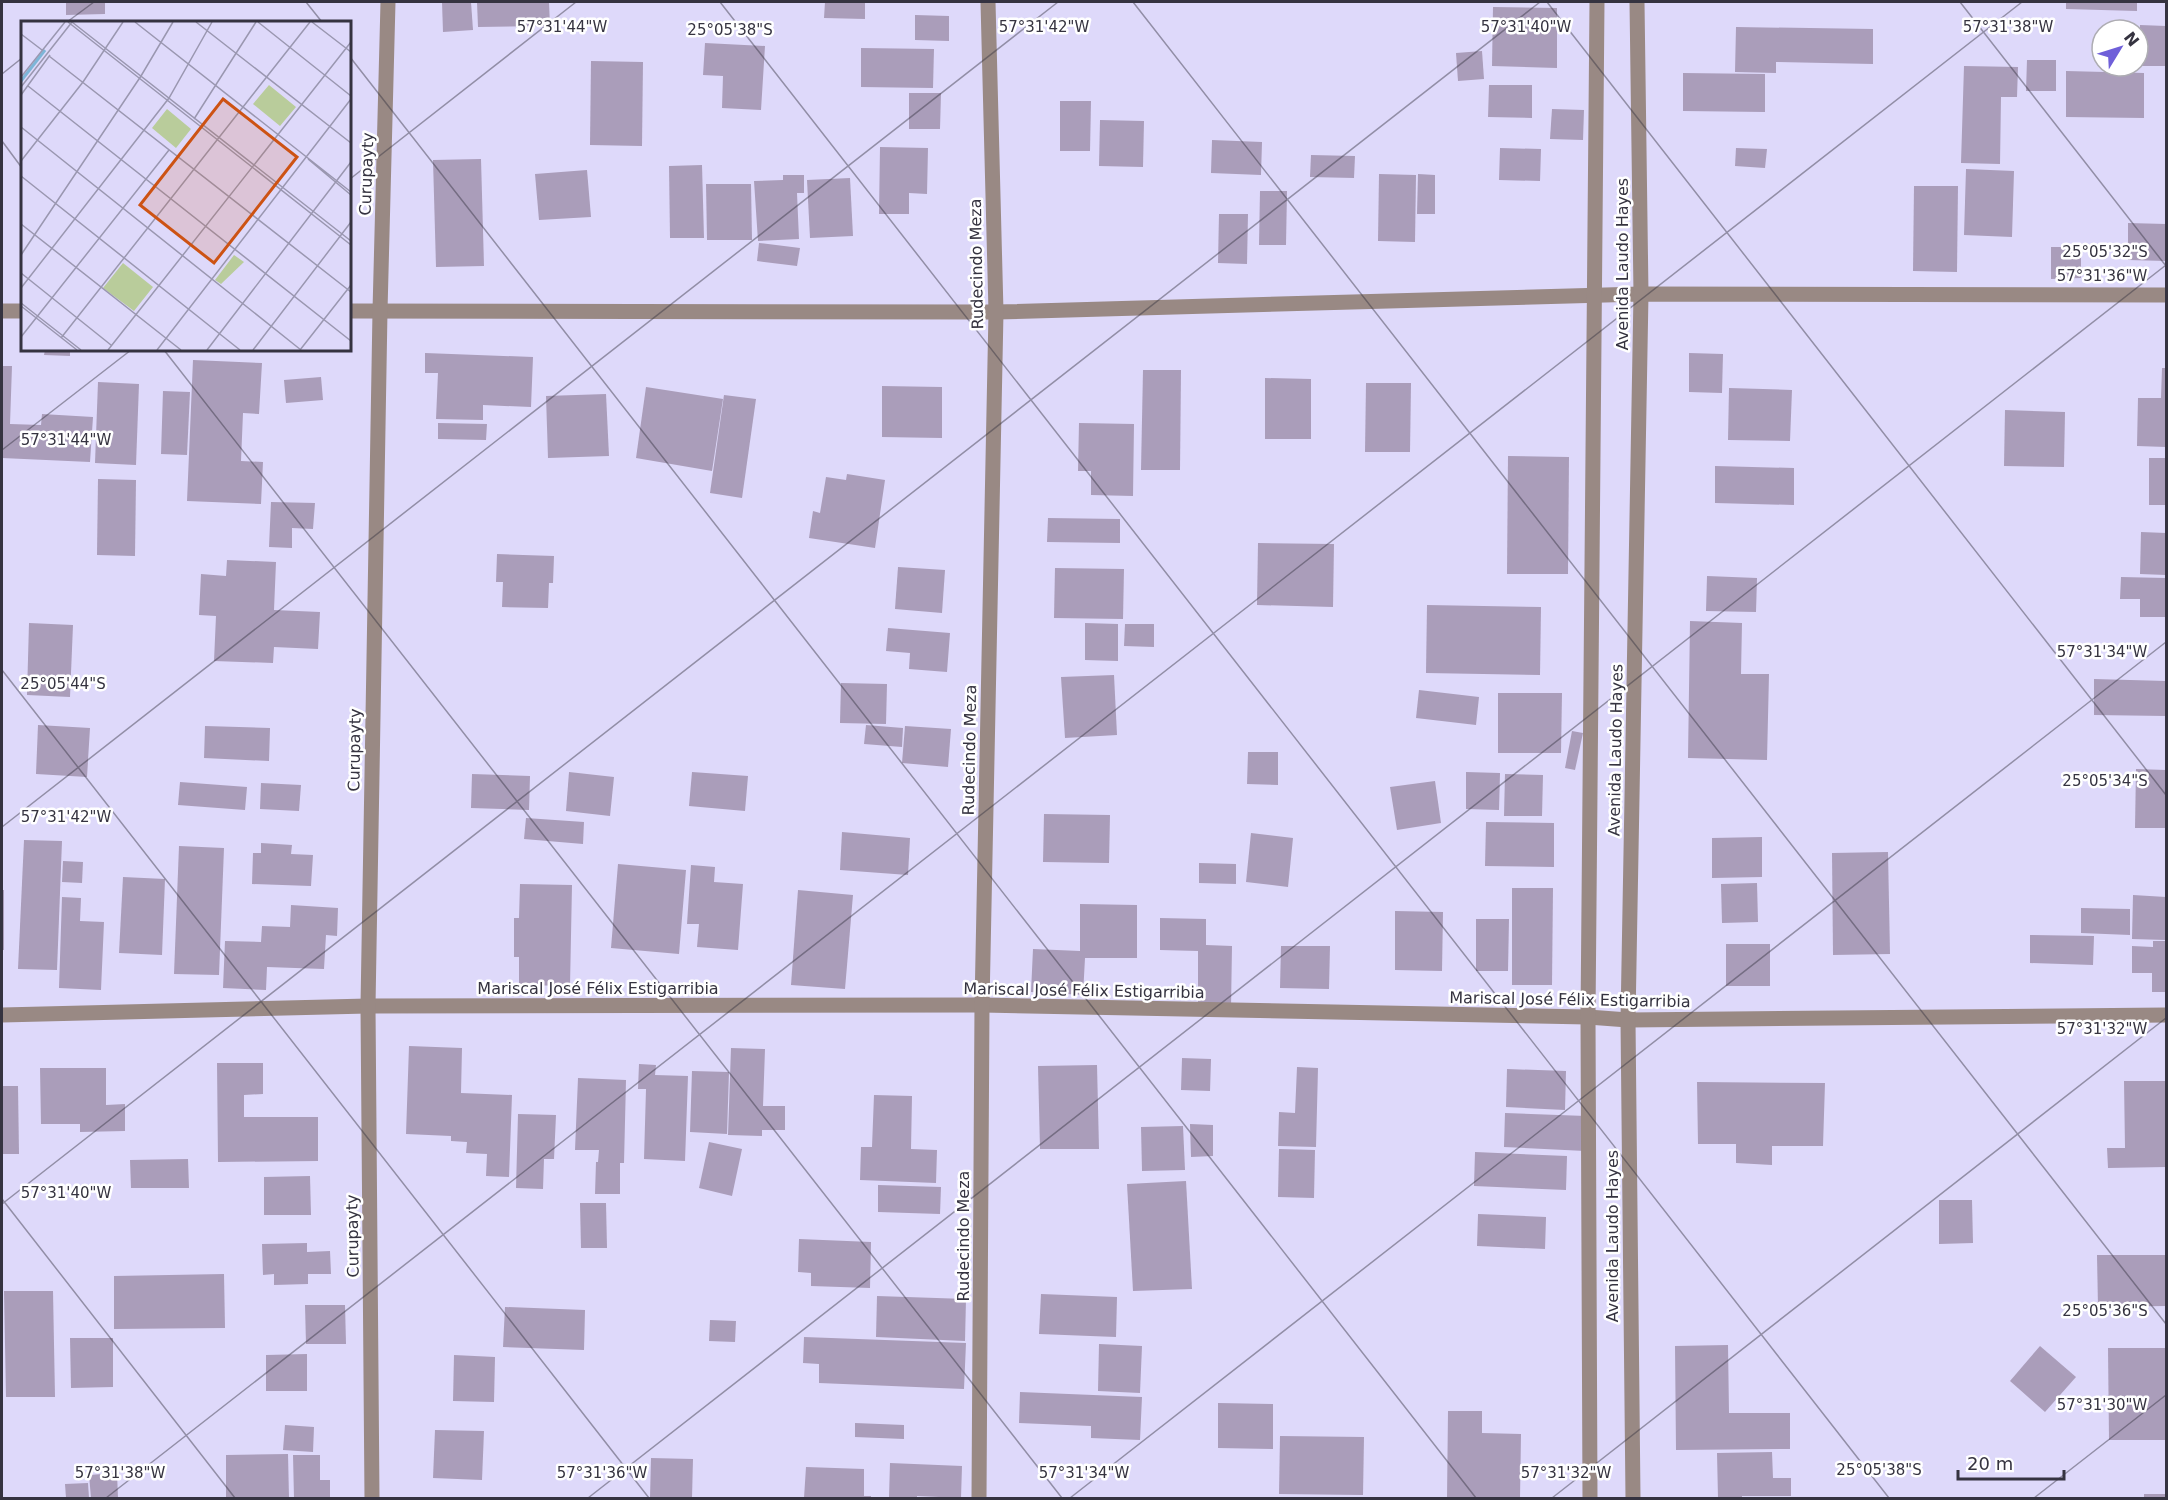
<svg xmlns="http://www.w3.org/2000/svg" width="2168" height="1500" viewBox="0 0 2168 1500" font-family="'DejaVu Sans',sans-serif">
  <rect width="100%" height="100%" fill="#ded9fa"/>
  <!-- building -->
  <g fill="#aa9dba">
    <path d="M66,2H105V14L66,15Z"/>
    <path d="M442,2H471L473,30L443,32Z"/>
    <path d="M477,2H549L550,26L478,27Z"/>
    <path d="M825,2H865V19L824,18Z"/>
    <path d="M2066,2H2137V11L2066,9Z"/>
    <path d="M1493,7L1557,8V68L1492,66Z"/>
    <path d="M915,15L949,16V41L915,40Z"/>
    <path d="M2140,25L2166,26V66H2140Z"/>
    <path d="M1736,27L1873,29V64L1776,62V73L1735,72Z"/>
    <path d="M705,43L765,46L761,110L722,108L723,76L703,75Z"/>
    <path d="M861,48L934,49L933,88L861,87Z"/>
    <path d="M1482,51L1484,79L1458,81L1456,53Z"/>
    <path d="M2027,60H2056V91H2026Z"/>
    <path d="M591,61L643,62L642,146L590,145Z"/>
    <path d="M1964,66L2018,67L2017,97H2001L2000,164L1961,163Z"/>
    <path d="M2066,71L2144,73V118L2066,117Z"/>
    <path d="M1683,73L1765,74V112L1683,111Z"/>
    <path d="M1489,85H1532V118L1488,117Z"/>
    <path d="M909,93H941L940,129H909Z"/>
    <path d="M1060,101H1091L1090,151H1060Z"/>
    <path d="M1552,109L1584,110L1583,140L1550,139Z"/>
    <path d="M1100,120L1144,121L1143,167L1099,166Z"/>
    <path d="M1212,140L1262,142L1261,175L1211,173Z"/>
    <path d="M880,147L928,148L927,194L909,193V214H879Z"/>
    <path d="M1500,148L1541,149L1540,181L1499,180Z"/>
    <path d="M1736,148L1767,149L1765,168L1735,166Z"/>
    <path d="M1311,155L1355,156L1354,178L1310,177Z"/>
    <path d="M481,159L484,266L436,267L433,160Z"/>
    <path d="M702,165L704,238H670L669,166Z"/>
    <path d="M1966,169L2014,171L2012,237L1964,235Z"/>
    <path d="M587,170L591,217L539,220L535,174Z"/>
    <path d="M1379,174L1416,175L1415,242L1378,241Z"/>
    <path d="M1418,174L1435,175V214H1417Z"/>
    <path d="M783,175H804V193H797L799,239L758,241L754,181L783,180Z"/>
    <path d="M850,178L853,236L810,238L807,180Z"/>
    <path d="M706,184H751L752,240H707Z"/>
    <path d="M1914,186H1958L1957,272L1913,271Z"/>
    <path d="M1260,191H1287L1286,245H1259Z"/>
    <path d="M1219,214H1248L1247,264L1218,263Z"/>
    <path d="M2128,223L2166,224V261L2128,260Z"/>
    <path d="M759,243L800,248L797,266L757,261Z"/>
    <path d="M2051,247H2081V278L2051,279Z"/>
    <path d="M45,350H70V356L44,355Z"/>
    <path d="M425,353L533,357L531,407L483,405V420L436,419L438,373H425Z"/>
    <path d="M1689,353L1723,354L1722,393L1689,392Z"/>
    <path d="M193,360L262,363L259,414L243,413L241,461L263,462L261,504L187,501Z"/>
    <path d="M2,366H12L10,424L41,425L42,414L93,417L90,462L2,458Z"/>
    <path d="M2162,368H2166V447L2137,446L2138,398H2161Z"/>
    <path d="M1143,370H1181L1180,470H1141Z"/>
    <path d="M321,377L323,400L286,403L284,380Z"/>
    <path d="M1265,378L1311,379V439H1265Z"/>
    <path d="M98,382L139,384L136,465L95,463Z"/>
    <path d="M1366,383H1411L1410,452H1365Z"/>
    <path d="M882,386L942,387V438L882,437Z"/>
    <path d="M646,387L723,399L712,471L636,458Z"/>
    <path d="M1729,388L1792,390L1790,441L1728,440Z"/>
    <path d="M163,391L190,392L187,455L161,454Z"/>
    <path d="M606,394L609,456L548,458L546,396Z"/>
    <path d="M724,395L756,399L742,498L710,493Z"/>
    <path d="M2005,410L2065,412L2064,467L2004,466Z"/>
    <path d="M438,423L487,424L486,440L438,439Z"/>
    <path d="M1079,423L1134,424L1133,496L1091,495V471H1078Z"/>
    <path d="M1508,456L1569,457L1568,574H1507Z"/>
    <rect x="2149" y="458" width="17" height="47"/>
    <path d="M1715,466L1794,468V505L1715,503Z"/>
    <path d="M847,474L885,480L875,548L809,538L813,511L820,513L826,477L846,480Z"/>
    <path d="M98,479L136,480L135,556L97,555Z"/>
    <path d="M271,502L315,503L313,529L292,528V548L269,547Z"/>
    <path d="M1048,518L1120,519V543L1047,542Z"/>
    <path d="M2141,532L2166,533V575L2140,574Z"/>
    <path d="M1258,543L1334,544L1333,607L1257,605Z"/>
    <path d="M497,554L554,556L553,583H549L548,608L502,607L503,582H496Z"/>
    <path d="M227,560L276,562L274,610L320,612L318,649L274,647L273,663L214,661L216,616L199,615L201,574L226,576Z"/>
    <path d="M898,567L945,570L942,613L895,609Z"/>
    <path d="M1055,568L1124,569L1123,619L1054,618Z"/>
    <path d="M1707,576L1757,578L1756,612L1706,611Z"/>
    <path d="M2121,577L2166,578V617H2140V599H2120Z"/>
    <path d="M1427,605L1541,607L1540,675L1426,673Z"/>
    <path d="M1690,621L1742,623L1741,674H1769L1767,760L1688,758Z"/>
    <path d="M29,623L73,625L70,697L27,695Z"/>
    <path d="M1085,623L1118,624V661L1085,660Z"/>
    <path d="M1125,624H1154V647L1124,646Z"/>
    <path d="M888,628L950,633L947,672L909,669L910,653L886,651Z"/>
    <path d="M1114,675L1117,735L1065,738L1061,677Z"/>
    <path d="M2094,679L2166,681V716L2094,715Z"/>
    <path d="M841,683L887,684L886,724L840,723Z"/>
    <path d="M1419,690L1479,697L1476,725L1416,718Z"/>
    <path d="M1498,693H1562L1561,753H1498Z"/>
    <path d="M38,725L90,728L87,777L36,774Z"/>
    <path d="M866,725L903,728L902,747L864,744Z"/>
    <path d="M205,726L270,728L269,761L204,758Z"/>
    <path d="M905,726L951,729L948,767L902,763Z"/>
    <path d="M1572,731L1583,733L1575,770L1565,768Z"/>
    <path d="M1248,752H1278V785L1247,784Z"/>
    <path d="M2136,769L2166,770V828H2135Z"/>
    <path d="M569,772L614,777L610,816L566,811Z"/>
    <path d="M692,772L748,776L745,811L689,806Z"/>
    <path d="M1466,772L1500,773L1499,810L1466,809Z"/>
    <path d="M472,774L530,776L529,810L471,808Z"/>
    <path d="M1505,774L1543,775L1542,816H1504Z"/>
    <path d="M1435,781L1441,823L1397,830L1390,787Z"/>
    <path d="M180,782L247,787L245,810L178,805Z"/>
    <path d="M261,783L301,785L299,811L260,809Z"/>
    <path d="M1044,814L1110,815L1109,863L1043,862Z"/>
    <path d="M526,818L584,822L583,844L524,839Z"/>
    <path d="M1486,822L1554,823V867L1485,866Z"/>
    <path d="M842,832L910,838L908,875L840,870Z"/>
    <path d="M1251,833L1293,838L1288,887L1246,882Z"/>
    <path d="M1762,837V877L1712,878V838Z"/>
    <path d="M24,840L62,841L57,970L18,969Z"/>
    <path d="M261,843L292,845L291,854L313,855L311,886L252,884L253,853H261Z"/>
    <path d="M179,846L224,848L219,975L174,974Z"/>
    <path d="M1888,852L1890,954L1833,955L1832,853Z"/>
    <path d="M63,861L83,862L82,883L62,882Z"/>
    <path d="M1199,863L1236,864V884L1199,883Z"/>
    <path d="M618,864L686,870L679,954L611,948Z"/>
    <path d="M691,865L715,867L714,882L743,884L738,950L697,947L699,924H687Z"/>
    <path d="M123,877L165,879L162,955L119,953Z"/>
    <path d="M1757,883L1758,922L1722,923L1721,884Z"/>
    <path d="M520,884L572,885L570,986L519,985V957H514V918H519Z"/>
    <path d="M1512,888H1553L1552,985H1512Z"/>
    <rect x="2" y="890" width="2" height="60"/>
    <path d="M798,890L853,895L845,989L791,985Z"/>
    <path d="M2133,895L2166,897V940L2132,939Z"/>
    <path d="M62,897L81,898L80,921L104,922L101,990L59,988Z"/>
    <path d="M1080,904L1137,905V958H1085L1083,995L1031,992L1033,949L1080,951Z"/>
    <path d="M291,905L338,908L337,936L326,935L324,969L267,967L266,990L223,988L225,941L261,942L262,926L290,927Z"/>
    <path d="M2081,908L2130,909V935L2081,933Z"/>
    <path d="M1395,911L1443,912L1442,971L1395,970Z"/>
    <path d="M1160,918L1206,919V945L1232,946L1231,1008L1198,1007V951L1160,950Z"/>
    <path d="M1476,919H1509L1508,971H1476Z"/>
    <path d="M2030,935L2094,936L2093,965L2030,963Z"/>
    <path d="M2153,941H2166V992H2152V973H2132V946L2153,947Z"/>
    <rect x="1726" y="944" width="44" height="42"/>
    <path d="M1281,946H1330L1329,989L1280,988Z"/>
    <path d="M409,1046L462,1048L461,1093L512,1095L509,1177L486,1176L487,1154L466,1153L467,1142L451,1141V1136L406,1134Z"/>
    <path d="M731,1048L765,1049L763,1106H785V1130H762V1136L728,1135Z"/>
    <path d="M1182,1058L1211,1059L1210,1091L1181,1090Z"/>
    <path d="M217,1063H263V1094L244,1095V1117H318V1161L218,1162Z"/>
    <path d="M639,1064L656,1065L655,1075L688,1076L685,1161L644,1159L646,1089H638Z"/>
    <path d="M1097,1065L1099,1149H1040L1038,1066Z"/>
    <path d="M1297,1067L1318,1068L1316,1147L1278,1146L1279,1112L1295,1113Z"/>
    <path d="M40,1068H106V1105L125,1104V1131L80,1132V1124H41Z"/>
    <path d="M1507,1069L1566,1071L1565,1110L1506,1107Z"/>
    <path d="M692,1071L729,1072L727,1134L690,1132Z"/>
    <path d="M578,1078L626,1080L624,1163H620V1194H595L596,1162H598L599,1150H575Z"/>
    <path d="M2124,1081H2166V1167L2108,1168L2107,1148H2125Z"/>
    <path d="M1697,1082L1825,1083L1823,1146H1772V1165L1736,1163V1144H1698Z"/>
    <path d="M2,1086H18L19,1154H2Z"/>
    <path d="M874,1095L912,1096L911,1149L937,1150L936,1183L860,1180L861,1147H872Z"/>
    <path d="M1505,1113L1586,1116L1585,1151L1504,1147Z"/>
    <path d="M518,1114L556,1115L554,1159H544L543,1189L516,1188Z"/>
    <path d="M1190,1124L1213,1125V1156L1191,1157Z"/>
    <path d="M1183,1126L1185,1170L1142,1171L1141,1127Z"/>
    <path d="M709,1142L742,1149L732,1196L699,1188Z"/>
    <path d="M1279,1149L1315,1150L1314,1198L1278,1197Z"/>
    <path d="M1475,1152L1567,1156L1566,1190L1474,1186Z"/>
    <path d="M188,1159L189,1188H131L130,1160Z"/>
    <path d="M310,1176L311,1215H264V1177Z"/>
    <path d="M1186,1181L1192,1289L1133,1291L1127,1184Z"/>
    <path d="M878,1185L941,1187L940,1214L878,1212Z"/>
    <path d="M1939,1200H1972L1973,1243L1939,1244Z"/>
    <path d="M580,1203H606L607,1248H581Z"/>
    <path d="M1478,1214L1546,1217L1545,1249L1477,1246Z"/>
    <path d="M799,1239L871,1242L870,1288L811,1286V1273L798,1272Z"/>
    <path d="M307,1243V1252L330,1251L331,1274H308V1284L274,1285V1274L263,1275L262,1244Z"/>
    <path d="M2097,1255H2166V1306L2098,1307Z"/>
    <path d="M224,1274L225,1328L114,1329V1276Z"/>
    <path d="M4,1291H53L55,1397H6Z"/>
    <path d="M1041,1294L1117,1297L1116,1337L1039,1334Z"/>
    <path d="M877,1296L966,1299L965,1341L876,1337Z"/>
    <path d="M305,1305H345L346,1344H306Z"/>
    <path d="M505,1307L585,1310L584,1350L503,1347Z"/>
    <path d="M710,1320L736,1321L735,1342L709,1341Z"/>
    <path d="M804,1337L966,1343L964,1389L819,1383V1364L803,1363Z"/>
    <path d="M70,1338H113V1387L71,1388Z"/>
    <path d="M1099,1344L1142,1346L1140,1393L1098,1391Z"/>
    <path d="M1728,1345L1729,1413H1790V1449L1676,1450L1675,1346Z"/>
    <path d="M2040,1346L2076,1377L2045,1412L2010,1381Z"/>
    <path d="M2108,1348H2166V1440H2109Z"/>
    <path d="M307,1354V1391H266V1355Z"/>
    <path d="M454,1355L495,1357L494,1402L453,1401Z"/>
    <path d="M1020,1392L1142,1397L1140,1440L1091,1438V1426L1019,1423Z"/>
    <path d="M1218,1403L1273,1404V1449L1218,1448Z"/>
    <path d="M1448,1411H1482V1433L1521,1434L1520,1498H1447Z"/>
    <path d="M855,1423L904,1425V1439L855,1437Z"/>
    <path d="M285,1425L314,1427L313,1452L283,1450Z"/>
    <path d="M435,1430L484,1431L482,1480L433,1478Z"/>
    <path d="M1280,1436L1364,1437L1363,1495L1279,1494Z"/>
    <path d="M1772,1452L1773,1478H1791V1496H1742V1498H1718L1717,1453Z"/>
    <path d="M288,1454L289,1498H226V1455Z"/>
    <path d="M293,1455H320V1480H330V1498H294Z"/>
    <path d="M651,1458L693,1459L692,1498H650Z"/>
    <path d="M890,1463L962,1466L961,1498L917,1496V1498H889Z"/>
    <path d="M806,1467L864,1469V1496H871V1498H804Z"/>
    <path d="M117,1473L118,1498H91L89,1475Z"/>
    <path d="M88,1483L89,1498H66L65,1484Z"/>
    <rect x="2144" y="1494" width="22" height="4"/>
  </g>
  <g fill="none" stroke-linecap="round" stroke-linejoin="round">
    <!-- minor -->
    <g stroke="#998984" stroke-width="15">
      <path d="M2,311H22"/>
      <path d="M350,311L996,312L1641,294L2166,295"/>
      <path d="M2,1015L368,1006L982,1005L1588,1017L1628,1020L2166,1015"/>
      <path d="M372,1498L368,1006L380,311L388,2"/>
      <path d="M979,1498L982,1005L996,312L988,2"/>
      <path d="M1590,1498L1588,1017L1597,2"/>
      <path d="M1633,1498L1628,1020L1641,294L1637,2"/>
    </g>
  </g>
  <!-- ticks -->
  <path fill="none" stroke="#353340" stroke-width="1.5" stroke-opacity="0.45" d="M306,2L322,22M720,2L1889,1498M1133,2L2166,1324M1547,2L2166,795M1960,2L2166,266M67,22L94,2M350,57L1476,1498M2,74L22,58M2,141L22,168M350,179L576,2M164,350L1062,1498M2,450L131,350M2,670L649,1498M2,827L1058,2M2,1199L235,1498M2,1204L1540,2M106,1498L2022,2M588,1498L2166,265M1070,1498L2166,642M1552,1498L2166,1018M2034,1498L2166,1395"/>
  <g text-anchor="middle" stroke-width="5" stroke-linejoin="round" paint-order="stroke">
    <!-- street labels -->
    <g font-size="16" fill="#353340" stroke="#fff">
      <text transform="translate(366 174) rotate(-88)" y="6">Curupayty</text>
      <text transform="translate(976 264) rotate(-91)" y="6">Rudecindo Meza</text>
      <text transform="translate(1622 264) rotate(-90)" y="6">Avenida Laudo Hayes</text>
      <text transform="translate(354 750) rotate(-89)" y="6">Curupayty</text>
      <text transform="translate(969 750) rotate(-89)" y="6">Rudecindo Meza</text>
      <text transform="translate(1615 750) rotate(-89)" y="6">Avenida Laudo Hayes</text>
      <text x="598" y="994">Mariscal José Félix Estigarribia</text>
      <text transform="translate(1084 990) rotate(1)" y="6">Mariscal José Félix Estigarribia</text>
      <text transform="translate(1570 999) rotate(1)" y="6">Mariscal José Félix Estigarribia</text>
      <text transform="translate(352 1236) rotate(-91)" y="6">Curupayty</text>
      <text transform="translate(963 1236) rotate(-90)" y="6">Rudecindo Meza</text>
      <text transform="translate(1612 1236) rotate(-90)" y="6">Avenida Laudo Hayes</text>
    </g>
  </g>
  <!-- overview -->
  <g transform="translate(21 21)">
    <rect width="330" height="330" fill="#ded9fa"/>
    <path d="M248,64L275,86L259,105L232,83ZM146,88L170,108L155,127L131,107ZM213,234L223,241L200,263L194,259ZM102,242L132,266L113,290L82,267Z" fill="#b9cc9b"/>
    <path fill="none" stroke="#7db6d8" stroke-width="3" d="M0,60L24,29"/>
    <path fill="none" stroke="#9a97b0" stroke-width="1.5" d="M47,1L330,224M51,1L330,220M114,1L330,171M175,1L330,122M237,1L330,75M291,1L330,31M0,13L21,29M28,35L330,271M0,56L44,1M7,65L330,320M0,66L51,1M0,74L29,34M173,98L235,1M0,106L280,329M287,138L330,174M0,140L62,61L102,1M0,155L219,329M0,203L160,329M0,234L120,55L152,1M0,252L90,324M0,267L148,77L191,1M0,282L60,329M0,285L56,329M0,316L148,129M40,317L289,1M87,329L330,21M136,329L330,78M186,329L330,141M232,329L330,201M279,329L330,264"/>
    <path fill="#cd5314" fill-opacity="0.15" stroke="#cd5314" stroke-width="3" d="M202,78L276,136L193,242L119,184Z"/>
    <rect width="330" height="330" fill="none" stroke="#353340" stroke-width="3"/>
  </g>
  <g font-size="15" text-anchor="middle" fill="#353340" stroke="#fff" stroke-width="5" stroke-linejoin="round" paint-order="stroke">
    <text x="562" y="32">57°31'44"W</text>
    <text x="1044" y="32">57°31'42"W</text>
    <text x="1526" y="32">57°31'40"W</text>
    <text x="2008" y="32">57°31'38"W</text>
    <text x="730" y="35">25°05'38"S</text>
    <text x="2105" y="257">25°05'32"S</text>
    <text x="2102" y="281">57°31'36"W</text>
    <text x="66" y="445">57°31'44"W</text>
    <text x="2102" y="657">57°31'34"W</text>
    <text x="63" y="689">25°05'44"S</text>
    <text x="2105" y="786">25°05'34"S</text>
    <text x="66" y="822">57°31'42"W</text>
    <text x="2102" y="1034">57°31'32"W</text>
    <text x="66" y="1198">57°31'40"W</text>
    <text x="2105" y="1316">25°05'36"S</text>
    <text x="2102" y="1410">57°31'30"W</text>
    <text x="1879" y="1475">25°05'38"S</text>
    <text x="120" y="1478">57°31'38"W</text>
    <text x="602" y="1478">57°31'36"W</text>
    <text x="1084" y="1478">57°31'34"W</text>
    <text x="1566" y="1478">57°31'32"W</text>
  </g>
  <!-- border -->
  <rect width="2168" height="1500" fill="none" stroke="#353340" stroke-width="6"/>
  <!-- north arrow -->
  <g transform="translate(2120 48) rotate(52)"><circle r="28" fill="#ffffff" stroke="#aeadb3" stroke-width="1.5"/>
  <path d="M0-4.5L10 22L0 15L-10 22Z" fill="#6f5fd9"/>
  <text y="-9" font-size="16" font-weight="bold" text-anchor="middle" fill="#353340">N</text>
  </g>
  <!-- scale -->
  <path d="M1958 1470v9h106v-9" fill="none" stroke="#353340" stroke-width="3"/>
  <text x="1967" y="1470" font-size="18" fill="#353340" stroke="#ffffff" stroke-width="4.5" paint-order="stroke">20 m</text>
</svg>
